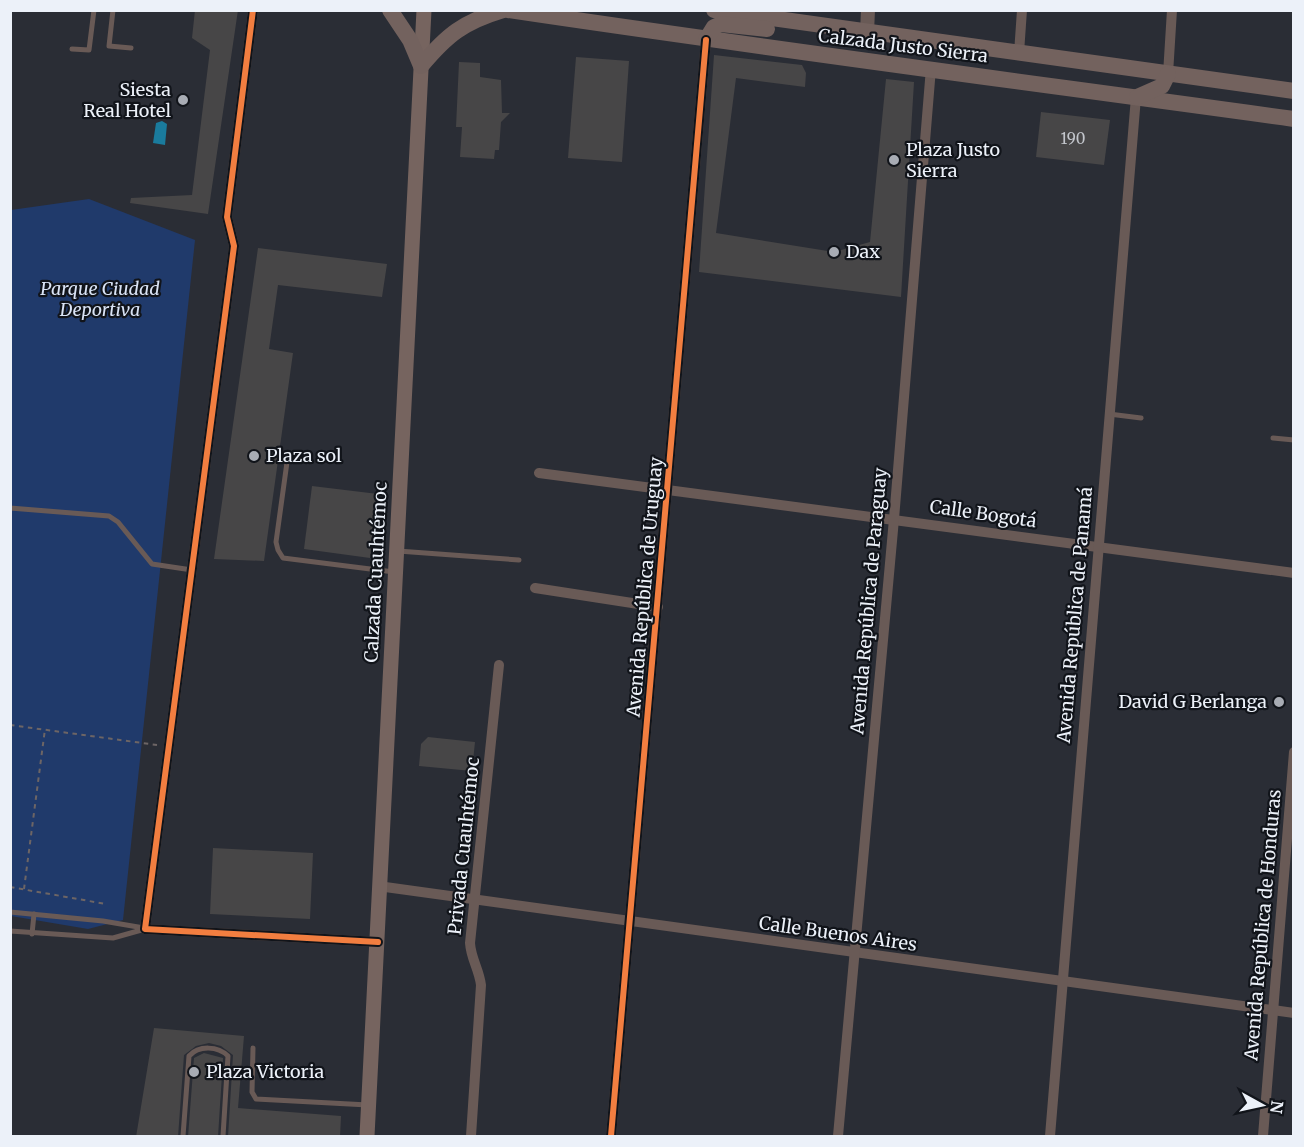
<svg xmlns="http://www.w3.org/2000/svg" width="1304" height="1147" viewBox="0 0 1304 1147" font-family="Merriweather,serif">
  <rect width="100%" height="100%" fill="#2a2d35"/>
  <!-- green -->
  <path fill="#203a6b" d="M89,199L195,240L123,920L88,929L11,916V210Z"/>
  <!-- water -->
  <path fill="#1a7b9d" d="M162,121L167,124L165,145L153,143L156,123Z"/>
  <!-- building -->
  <g fill="#474647">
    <path d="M195,10H238L208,214L130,203L131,198L192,195L210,50L192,38Z"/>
    <path d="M714,55L802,65L806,73L805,87L736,78L716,233L834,252L870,242L886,79L914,82L901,297L699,272Z"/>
    <path d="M576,57L629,61L622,162L568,158Z"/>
    <path d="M459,62L480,63V77L501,80L502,113H510L501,122L499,150H495L494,159L460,157L462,127H456Z"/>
    <path d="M1041,112L1110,120L1104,165L1036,157Z"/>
    <path d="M258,248L387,264L382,297L278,285L269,349L293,353L264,561L214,559Z"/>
    <path d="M312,486L378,494L370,558L304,549Z"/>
    <path d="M428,737L475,742L472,771L419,766L421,744Z"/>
    <path d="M213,848L313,853L310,919L210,914Z"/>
    <path d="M154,1028L244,1036L238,1108L341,1116L340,1137H228L233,1055L221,1046L209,1043L196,1046L184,1055L178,1137H136Z"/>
    <path d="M204,1053L223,1058L218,1137H188L194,1058Z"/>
  </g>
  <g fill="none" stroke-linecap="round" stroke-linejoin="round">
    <!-- path -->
    <g stroke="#6d6565" stroke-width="2" stroke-dasharray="4.5 4.5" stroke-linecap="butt">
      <path d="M10,725L157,745"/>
      <path d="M10,887L106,904"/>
      <path d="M24,889L45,729"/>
    </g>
    <!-- service -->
    <g stroke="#695a56" stroke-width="5">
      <path d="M113,10L109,46L131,48"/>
      <path d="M72,49L89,50L94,10"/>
      <path d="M1109,414L1141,418"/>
      <path d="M1273,438L1294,440"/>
      <path d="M288,455L276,542L278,550L283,558L394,572"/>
      <path d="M10,508L109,516L118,522L152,564L192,570"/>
      <path d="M398,551L519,560"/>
      <path d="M10,912L103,921L144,928"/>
      <path d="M10,931L113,938L145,929"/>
      <path d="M32,934L34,914"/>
      <path d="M253,1048L252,1092L256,1099L368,1105"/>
      <path d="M183,1136L189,1056C199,1045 218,1046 228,1056L223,1136"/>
    </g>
    <!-- minor -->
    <g stroke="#695a56" stroke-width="10">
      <path d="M253,10L227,217L234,246L145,929L378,942"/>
      <path d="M1019,53L1022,10"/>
      <path d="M1168,74L1172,10"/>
      <path d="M539,473L1294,573"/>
      <path d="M535,588L658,607"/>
      <path d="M378,886L1294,1013"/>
      <path d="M471,1136L481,985C479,969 471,959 470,943L499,665"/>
      <path d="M611,1136L706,40"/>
      <path d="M838,1136L894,519L931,68"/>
      <path d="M1050,1136L1136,97"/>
      <path d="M1263,1136L1294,752"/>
    </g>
    <!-- tertiary -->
    <path stroke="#695a56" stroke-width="14" d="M867,33L868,10"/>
    <!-- secondary -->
    <path stroke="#76645f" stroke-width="15" d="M367,1136L424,10"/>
    <!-- primary -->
    <g stroke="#73625e" stroke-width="16">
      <path d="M390,10L410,40L421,66C447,35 463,22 503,10"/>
      <path d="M508,10C769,49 1032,83 1294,119"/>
      <path d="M714,10L1294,91"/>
      <path d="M706,40L714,27L721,24L767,29"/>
      <path d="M1137,97L1162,86L1168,74"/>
    </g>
    <!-- cycleway casing -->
    <g stroke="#11141a" stroke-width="10">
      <g id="cycleway">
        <path d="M253,10L227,217L234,246L145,929L378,942"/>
        <path d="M611,1136L706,40"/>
      </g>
    </g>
    <!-- cycleway -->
    <use href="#cycleway" stroke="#f27e40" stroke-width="6"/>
  </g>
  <!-- markers -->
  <g fill="#a8acb4" stroke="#11141a" stroke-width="2">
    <circle cx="183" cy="100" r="6"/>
    <circle cx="894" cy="160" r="6"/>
    <circle cx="834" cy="252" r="6"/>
    <circle cx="254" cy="456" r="6"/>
    <circle cx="1279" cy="702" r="6"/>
    <circle cx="194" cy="1072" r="6"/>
  </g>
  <g text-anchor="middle" stroke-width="4.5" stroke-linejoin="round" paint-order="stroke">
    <!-- number labels -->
    <g font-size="15" fill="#c3c6cc">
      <text x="1073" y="144">190</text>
    </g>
    <!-- street labels -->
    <g font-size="18" fill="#ecf1f9" stroke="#11141a">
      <text transform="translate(903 46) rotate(7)" y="6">Calzada Justo Sierra</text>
      <text transform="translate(983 514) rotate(8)" y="6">Calle Bogotá</text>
      <text transform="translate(376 572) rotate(-87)" y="6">Calzada Cuauhtémoc</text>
      <text transform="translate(645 587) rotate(-85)" y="6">Avenida República de Uruguay</text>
      <text transform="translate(869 601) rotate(-85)" y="6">Avenida República de Paraguay</text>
      <text transform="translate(1075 615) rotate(-85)" y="6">Avenida República de Panamá</text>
      <text transform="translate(464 846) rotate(-84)" y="6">Privada Cuauhtémoc</text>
      <text transform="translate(1263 925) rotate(-85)" y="6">Avenida República de Honduras</text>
      <text transform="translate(838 934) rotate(8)" y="6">Calle Buenos Aires</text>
    </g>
    <!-- poi labels -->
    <g font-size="18" fill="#ecf1f9" stroke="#11141a" text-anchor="start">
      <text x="171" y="96" text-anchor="end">Siesta<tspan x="171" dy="21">Real Hotel</tspan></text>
      <text x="906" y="156">Plaza Justo<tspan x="906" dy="21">Sierra</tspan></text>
      <text x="846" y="258">Dax</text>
      <text x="266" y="462">Plaza sol</text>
      <text x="1267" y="708" text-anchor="end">David G Berlanga</text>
      <text x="206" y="1078">Plaza Victoria</text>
    </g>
    <!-- park labels -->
    <g font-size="18" font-style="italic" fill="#dae4f6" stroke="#11141a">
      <text x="100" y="295">Parque Ciudad<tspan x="100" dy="21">Deportiva</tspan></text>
    </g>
  </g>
  <!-- border -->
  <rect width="1304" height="1147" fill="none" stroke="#ecf1f9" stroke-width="24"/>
  <!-- north arrow -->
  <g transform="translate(1262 1105) rotate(98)" stroke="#11141a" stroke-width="4.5" paint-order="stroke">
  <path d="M0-4.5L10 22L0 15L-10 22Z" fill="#ecf1f9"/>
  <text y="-9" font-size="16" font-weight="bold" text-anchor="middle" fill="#ecf1f9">N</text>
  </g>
</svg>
